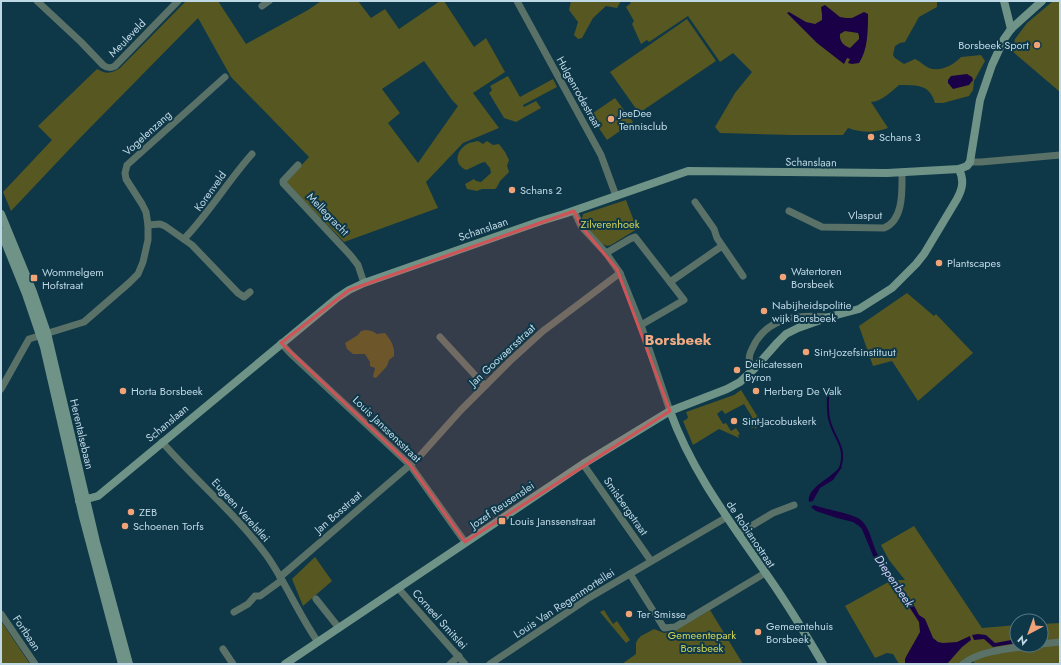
<svg xmlns="http://www.w3.org/2000/svg" width="1061" height="665" viewBox="0 0 1061 665" font-family="Jost,sans-serif">
  <rect width="100%" height="100%" fill="#0e3748"/>
  <!-- green -->
  <g fill="#565721" fill-rule="evenodd">
    <path d="M186,1H218L246,44L308,10L321,1H358L371,18L385,9L399,29L440,1H444L474,47L486,38L505,72L473,93L499,128L463,143L426,182L438,208L344,242L286,182L309,157L231,77L198,18L80,138L11,211L3,192L52,140L38,126L97,69C106,74 111,74 120,68ZM424,61L452,100L458,106L418,163L388,123L400,113L382,89Z"/>
    <path d="M571,1H621L617,8L606,6L593,18L582,38L578,39L574,35L578,22L569,10Z"/>
    <path d="M628,1H937V7L919,17L905,42L900,43L895,46L893,55L895,58L904,64L915,59C920,61 924,66 929,68C940,72 954,65 961,57L981,55L985,61L974,81L973,90L969,96L943,103H935C929,83 917,86 899,85C892,91 881,102 871,102L888,128C873,133 863,133 848,128L843,135H792L720,133L715,127L735,93L752,72L733,53L720,62L688,16L649,42L647,40L641,44L632,24L634,21L626,7L631,3Z"/>
    <path d="M1053,1H1060V92L1012,51L1015,39L1027,23Z"/>
    <path d="M687,19L716,61L639,113L610,72Z"/>
    <path d="M508,76L520,97L553,79L557,87L523,105L524,107L536,101L541,108L516,122L504,118L489,93L492,90L490,86Z"/>
    <path d="M615,98L633,122L607,140L590,115Z"/>
    <path d="M478,141L483,144L487,141L493,145L499,144L505,152L509,160L507,166L509,172L500,181L497,187L495,189H482L477,191L467,189L465,184L474,179L476,181L481,182L491,173L490,168L485,162C478,163 473,168 466,170C452,163 457,149 469,143C472,142 475,142 478,141Z"/>
    <path d="M626,200L637,229L611,245L607,246L602,244L581,223L583,214Z"/>
    <path d="M907,293L934,316L936,314L973,353L918,401L892,361L873,366L859,326Z"/>
    <path d="M366,330L372,331L377,334L385,333C391,340 395,347 394,356L389,360L387,366L376,378L373,377L375,368L370,366V362L365,354H353L347,349L345,343L358,335L361,331Z"/>
    <path d="M741,390L759,419L756,429L754,427L752,428L747,421L752,417L744,404L725,414L722,410L717,414L723,424L726,423L731,431L736,428L740,434L738,435L739,438L719,429L693,445L683,421L687,419L688,417L686,412L734,395Z"/>
    <path d="M914,526L982,628L1017,625V645H1041V624L1060,623V664H974L973,656L960,664H899L893,654L887,653L875,658L845,606L892,580H905L889,560L881,545Z"/>
    <path d="M315,557L332,581L303,606L292,579Z"/>
    <path d="M604,610L613,624L617,621L630,640L626,643L600,612Z"/>
    <path d="M710,610L743,664H622L636,654V643L638,639L641,636L654,629L664,633L674,631Z"/>
    <path d="M1,621L30,664H1Z"/>
  </g>
  <!-- water -->
  <g fill="#1a0046" fill-rule="evenodd">
    <path d="M825,5L840,17L846,18H852L864,12L868,14C868,30 868,50 859,63L852,64L848,63L850,59L847,58L844,64L817,43L787,13L789,12L806,22L815,24L822,20V14L821,7ZM845,31L858,33L859,36V39L850,48C844,46 839,41 840,34Z"/>
    <path d="M967,74L972,77L973,80L969,85L953,89L948,83V80L951,76Z"/>
    <path d="M840,466L842,467L833,480L820,488L813,501L809,502C806,487 833,478 840,466Z"/>
    <path d="M814,505C824,509 854,514 861,520C871,529 872,545 878,555C888,571 900,585 910,600L907,602L894,583L874,558L862,529L859,526L853,522L837,518L816,511L811,507Z"/>
    <path d="M912,602L919,615L925,619L933,638L938,642L943,643L957,642L970,636L971,640L962,647L947,664H905V659L907,655L920,632L919,622L908,605Z"/>
    <path d="M978,634L986,635L995,643L1017,639V643L993,647L984,639L974,640L972,635Z"/>
  </g>
  <g fill="none" stroke-linecap="round" stroke-linejoin="round">
    <!-- stream -->
    <path stroke="#1a0046" stroke-width="2" d="M828,396C828,405 827,414 830,422C835,440 847,447 840,468"/>
    <!-- street -->
    <g stroke="#5a7168" stroke-width="7">
      <path d="M37,1L81,42L103,65C107,68 110,69 115,66L178,1"/>
      <path d="M517,1L601,155L616,196"/>
      <path d="M262,6L269,1"/>
      <path d="M970,162H981L1060,155"/>
      <path d="M298,165L283,181V183L351,256L358,265L364,283"/>
      <path d="M695,202L714,229L717,238L743,276"/>
      <path d="M574,211L581,226L606,253L620,273L641,325L670,411"/>
      <path d="M789,211L822,227L884,228C904,220 902,190 902,173"/>
      <path d="M148,225L160,224L165,226L192,245L238,293L244,297L250,292"/>
      <path d="M184,239C209,213 228,181 252,154"/>
      <path d="M606,253L630,239L635,237L684,300L641,325"/>
      <path d="M670,282L722,246"/>
      <path d="M440,337L485,386"/>
      <path d="M281,343L290,353L410,465L465,542"/>
      <path d="M754,369C748,362 748,357 752,349C766,317 798,314 829,317"/>
      <path d="M1,389L29,339L84,322L129,283L138,274L143,262L148,240V225L146,212L142,204L126,179L125,173L127,165L225,77"/>
      <path d="M162,442C196,481 236,514 267,556C286,583 299,615 318,642"/>
      <path d="M583,464L651,561"/>
      <path d="M738,534L773,513L794,505"/>
      <path d="M630,574L664,628L675,627L765,573"/>
      <path d="M280,577L418,458L461,410L510,361L543,331L620,273"/>
      <path d="M398,588L465,664"/>
      <path d="M316,599L339,628"/>
      <path d="M234,612L248,604L255,596H260L282,580"/>
      <path d="M1,614L35,664"/>
      <path d="M1041,644L1060,642"/>
      <path d="M223,649L233,664"/>
      <path d="M450,664L459,656"/>
      <path d="M490,664L587,599L727,517"/>
      <path d="M963,664C980,650 1015,648 1037,645"/>
    </g>
    <!-- secondary -->
    <g stroke="#6f9487" stroke-width="8">
      <path d="M1004,1L1011,29"/>
      <path d="M1,214L33,292L47,333L96,542L129,664"/>
      <path d="M1,232L26,294L44,347L83,517L122,664"/>
      <path d="M670,411C694,478 739,533 778,591C794,615 809,640 823,664"/>
      <path d="M79,501L98,496L337,298L349,290L364,283L541,221L564,214L688,171L887,173L959,169L967,166L970,162L980,100L992,65L1004,39L1011,29L1042,1"/>
      <path d="M285,664L583,464L670,411L727,389L740,382L754,369L777,343L786,334L798,328L829,317L859,309L892,288L916,264L924,254L957,199C963,188 964,180 959,169"/>
    </g>
  </g>
  <!-- marked area -->
  <path fill="#d05457" fill-opacity="0.2" stroke="#d05457" stroke-width="3" stroke-linejoin="round" d="M574,211L581,226L617,269L670,411L465,542L410,465L281,343L349,290Z"/>
  <!-- markers -->
  <g fill="#efa377" stroke="#0e3748" stroke-width="1.5">
    <circle cx="1037" cy="45" r="4"/>
    <circle cx="611" cy="119" r="4"/>
    <circle cx="871" cy="137" r="4"/>
    <circle cx="512" cy="190" r="4"/>
    <circle cx="939" cy="263" r="4"/>
    <circle cx="783" cy="277" r="4"/>
    <rect x="30" y="274" width="8" height="8" rx="2"/>
    <circle cx="764" cy="311" r="4"/>
    <circle cx="806" cy="352" r="4"/>
    <circle cx="737" cy="370" r="4"/>
    <circle cx="123" cy="391" r="4"/>
    <circle cx="756" cy="391" r="4"/>
    <circle cx="734" cy="421" r="4"/>
    <circle cx="131" cy="512" r="4"/>
    <rect x="498" y="517" width="8" height="8" rx="2"/>
    <circle cx="125" cy="526" r="4"/>
    <circle cx="629" cy="614" r="4"/>
    <circle cx="758" cy="632" r="4"/>
  </g>
  <g text-anchor="middle" stroke-width="4" stroke-linejoin="round" paint-order="stroke">
    <!-- street labels -->
    <g font-size="11" fill="#bed8e5" stroke="#0e3748">
      <text transform="translate(127 38) rotate(-46)" y="4">Meuleveld</text>
      <text transform="translate(579 92) rotate(61)" y="4">Hulgenrodestraat</text>
      <text transform="translate(147 133) rotate(-42)" y="4">Vogelenzang</text>
      <text transform="translate(811 162) rotate(1)" y="4">Schanslaan</text>
      <text transform="translate(210 191) rotate(-54)" y="4">Korenveld</text>
      <text transform="translate(328 214) rotate(46)" y="4">Mellegracht</text>
      <text x="865" y="219">Vlasput</text>
      <text transform="translate(483 229) rotate(-19)" y="4">Schanslaan</text>
      <text transform="translate(502 355) rotate(-43)" y="4">Jan Goovaersstraat</text>
      <text transform="translate(167 423) rotate(-40)" y="4">Schanslaan</text>
      <text transform="translate(387 429) rotate(44)" y="4">Louis Janssensstraat</text>
      <text transform="translate(82 434) rotate(77)" y="4">Herentalsebaan</text>
      <text transform="translate(502 505) rotate(-34)" y="4">Jozef Reusenslei</text>
      <text transform="translate(626 506) rotate(55)" y="4">Smisbergstraat</text>
      <text transform="translate(241 510) rotate(48)" y="4">Eugeen Verelstlei</text>
      <text transform="translate(338 512) rotate(-41)" y="4">Jan Bosstraat</text>
      <text transform="translate(751 534) rotate(56)" y="4">de Robianostraat</text>
      <text transform="translate(564 603) rotate(-33)" y="4">Louis Van Regenmortellei</text>
      <text transform="translate(440 619) rotate(48)" y="4">Corneel Smitslei</text>
      <text transform="translate(27 633) rotate(56)" y="4">Fortbaan</text>
    </g>
    <!-- poi labels -->
    <g font-size="11" fill="#bed8e5" stroke="#0e3748" text-anchor="start">
      <text x="1029" y="49" text-anchor="end">Borsbeek Sport</text>
      <text x="619" y="117">JeeDee<tspan x="619" dy="13">Tennisclub</tspan></text>
      <text x="879" y="141">Schans 3</text>
      <text x="520" y="194">Schans 2</text>
      <text x="947" y="267">Plantscapes</text>
      <text x="791" y="275">Watertoren<tspan x="791" dy="13">Borsbeek</tspan></text>
      <text x="42" y="276">Wommelgem<tspan x="42" dy="13">Hofstraat</tspan></text>
      <text x="772" y="309">Nabijheidspolitie<tspan x="772" dy="13">wijk Borsbeek</tspan></text>
      <text x="814" y="356">Sint-Jozefsinstituut</text>
      <text x="745" y="368">Delicatessen<tspan x="745" dy="13">Byron</tspan></text>
      <text x="131" y="395">Horta Borsbeek</text>
      <text x="764" y="395">Herberg De Valk</text>
      <text x="742" y="425">Sint-Jacobuskerk</text>
      <text x="139" y="516">ZEB</text>
      <text x="510" y="525">Louis Janssenstraat</text>
      <text x="133" y="530">Schoenen Torfs</text>
      <text x="637" y="618">Ter Smisse</text>
      <text x="766" y="630">Gemeentehuis<tspan x="766" dy="13">Borsbeek</tspan></text>
    </g>
    <!-- park labels -->
    <g font-size="11" fill="#d1d454" stroke="#0e3748">
      <text x="610" y="228">Zilverenhoek</text>
      <text x="702" y="639">Gemeentepark<tspan x="702" dy="13">Borsbeek</tspan></text>
    </g>
    <!-- water labels -->
    <g font-size="12" font-style="italic" fill="#d1ccf7" stroke="#0e3748">
      <text transform="translate(894 581) rotate(56)" y="4">Diepenbeek</text>
    </g>
    <!-- district labels -->
    <g font-size="15" font-weight="bold" fill="#f3ab83" stroke="#0e3748">
      <text x="678" y="345">Borsbeek</text>
    </g>
  </g>
  <!-- border -->
  <rect width="1061" height="665" fill="none" stroke="#bed8e5" stroke-width="4"/>
  <!-- north arrow -->
  <g transform="translate(1029 633) rotate(221)"><circle r="19" fill="#0e3748" stroke="#547787"/>
  <path d="M0-3L7 15L0 10L-7 15Z" fill="#efa377"/>
  <text y="-6" font-size="11" font-weight="bold" text-anchor="middle" fill="#bed8e5">N</text>
  </g>
</svg>
